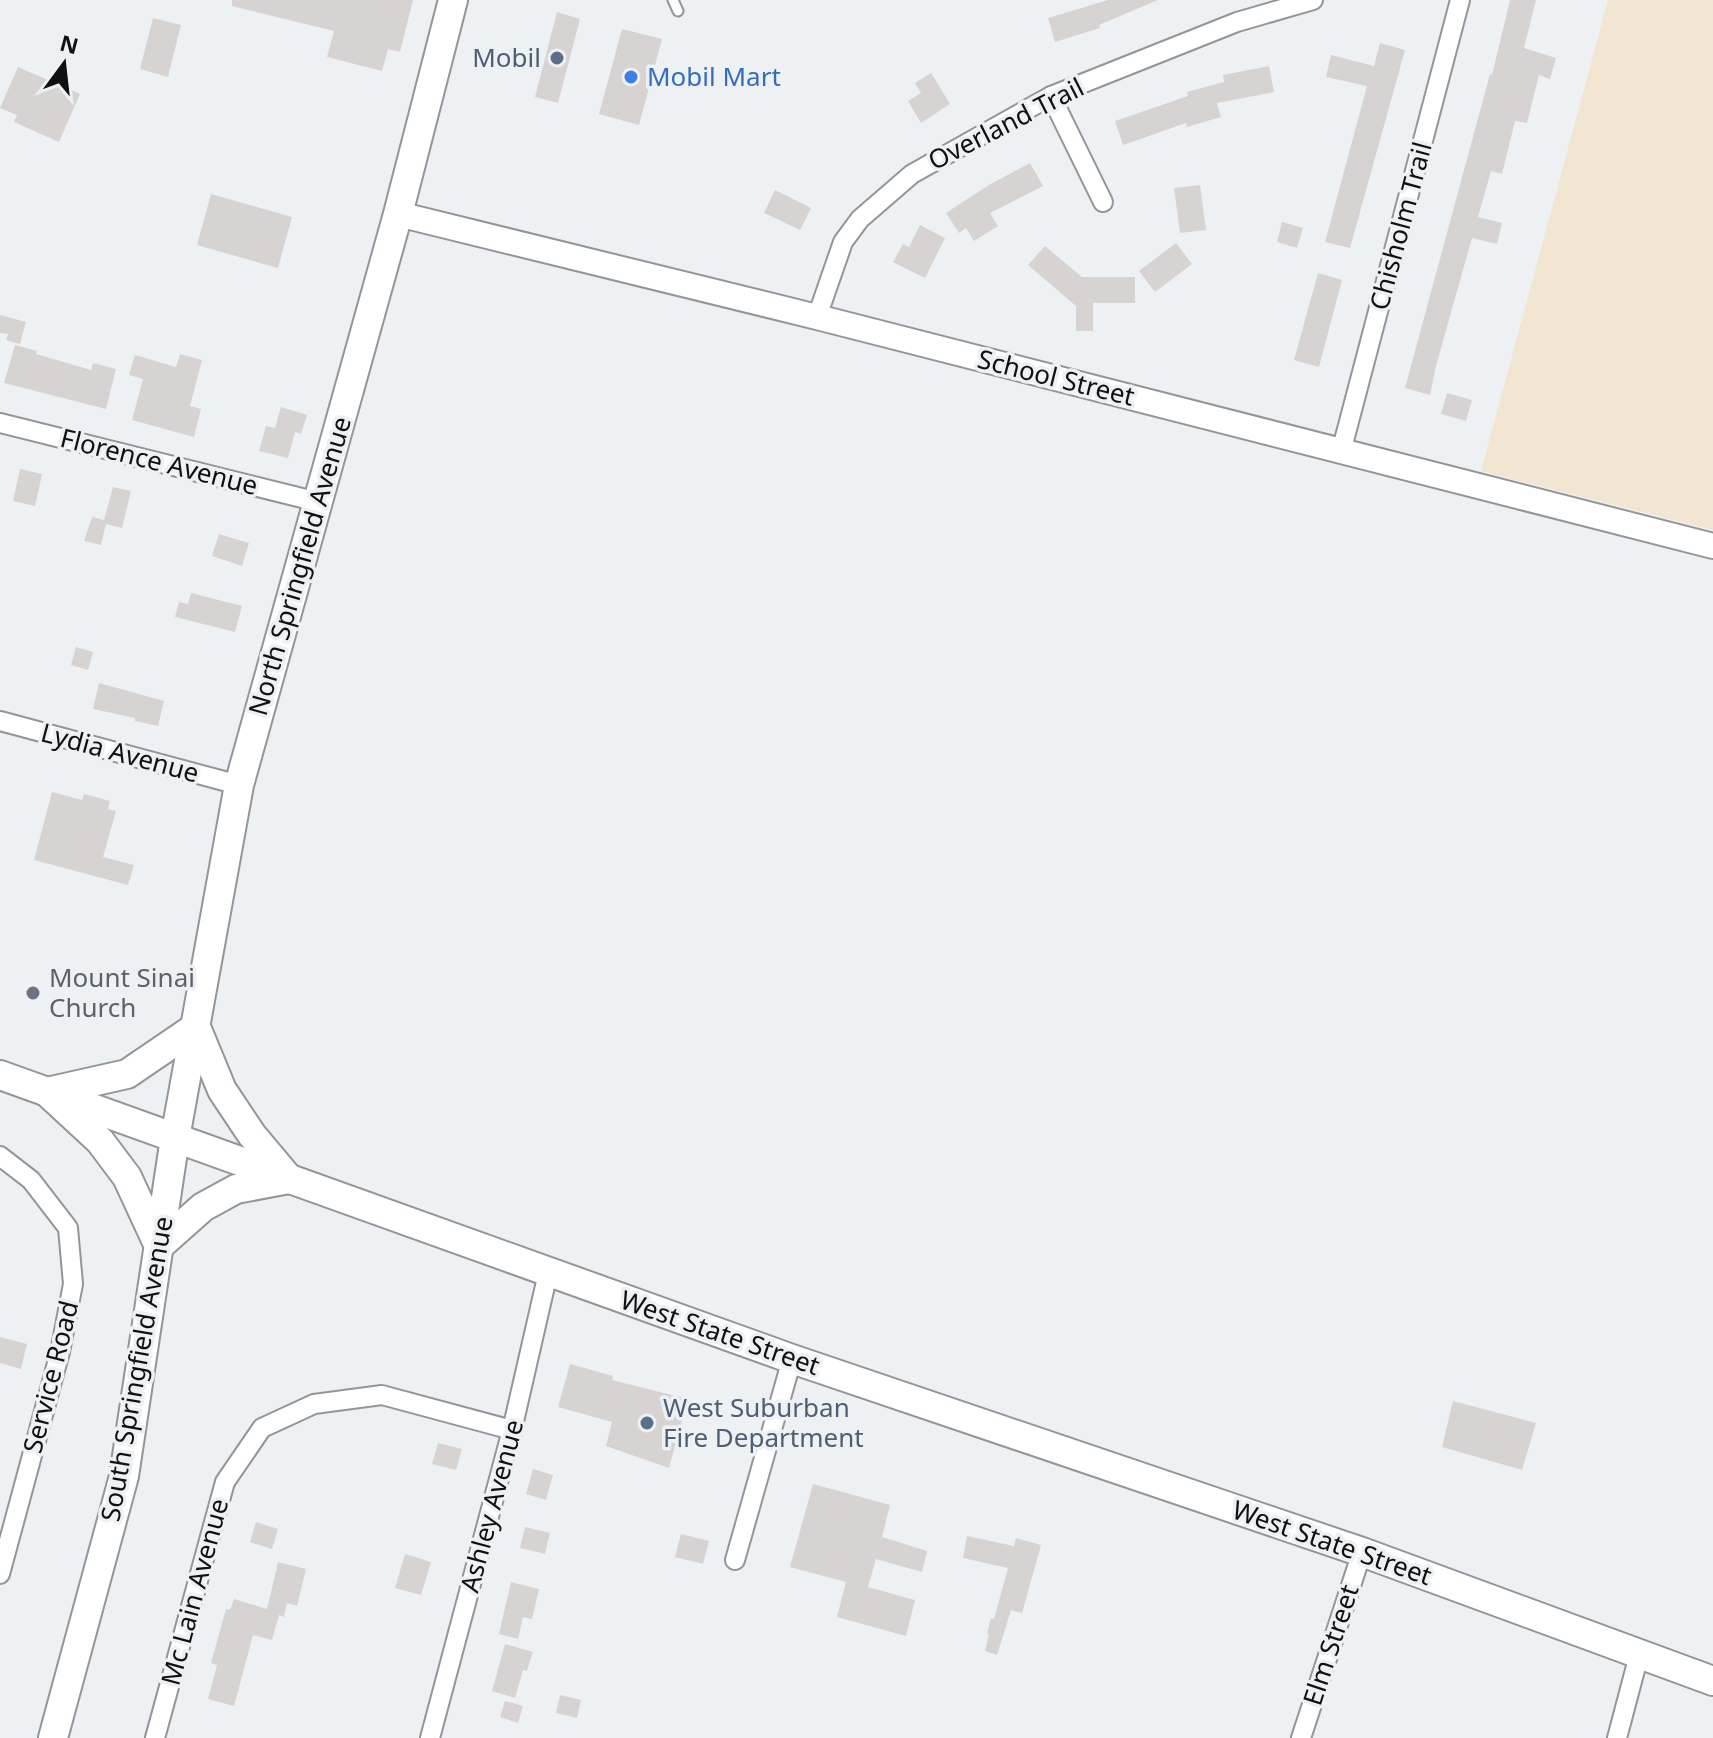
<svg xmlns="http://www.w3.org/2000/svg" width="1713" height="1738" viewBox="0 0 1713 1738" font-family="'Noto Sans',sans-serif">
  <rect width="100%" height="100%" fill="#eef1f3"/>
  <!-- education -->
  <path fill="#f2e5d1" d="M1608,0H1713V530L1481,471Z"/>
  <!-- building -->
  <g fill="#d7d3d2">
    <path d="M232,0H413L400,52L388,49L382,71L327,57L334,31L232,6Z"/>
    <path d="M1108,0H1158L1099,25L1100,28L1055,42L1048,18Z"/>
    <path d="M1510,0H1536L1524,48L1556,58L1550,79L1539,75L1527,123L1515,121L1502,174L1491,171L1478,217L1502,223L1497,244L1472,238L1436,366L1430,395L1405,388L1490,74L1492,75Z"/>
    <path d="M557,12L580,19L558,103L535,97Z"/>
    <path d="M153,18L181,25L168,77L140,69Z"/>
    <path d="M622,29L662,39L639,125L599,114Z"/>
    <path d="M1380,43L1405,50L1350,248L1325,242L1367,86L1326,77L1331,55L1374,66Z"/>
    <path d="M1269,66L1274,92L1217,103L1221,117L1187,127L1186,123L1123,145L1115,121L1188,96L1187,92L1224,82L1223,75Z"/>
    <path d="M18,67L80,94L59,142L14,122L17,115L0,108Z"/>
    <path d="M931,73L950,104L921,123L908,101L921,93L915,83Z"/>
    <path d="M1030,163L1043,186L990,213L998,226L974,241L966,228L959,233L946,213L989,185Z"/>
    <path d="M1200,185L1206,230L1180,233L1174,188Z"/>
    <path d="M775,190L811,208L800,230L764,213Z"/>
    <path d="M211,194L292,217L278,268L197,245Z"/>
    <path d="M1282,222L1303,228L1297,248L1277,242Z"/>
    <path d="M920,225L945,238L925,278L893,262L903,244L909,247Z"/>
    <path d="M1176,243L1192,264L1155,292L1139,271Z"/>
    <path d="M1045,246L1082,277H1135V303H1093V331H1076V306L1028,265Z"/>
    <path d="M1318,273L1342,280L1319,367L1294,360Z"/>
    <path d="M0,315L26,322L20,344L6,340L8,334L0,333Z"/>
    <path d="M15,345L37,351L36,354L91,370L93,363L116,369L106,409L4,383Z"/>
    <path d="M180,354L202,360L190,406L201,409L194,437L132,420L143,379L129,375L135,355L176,367Z"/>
    <path d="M1447,393L1472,400L1466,421L1441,414Z"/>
    <path d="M281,407L307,415L301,434L295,432L288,458L259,451L266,426L275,428Z"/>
    <path d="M20,469L42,474L35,506L13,501Z"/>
    <path d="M113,487L131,491L122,528L106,524L101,545L84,541L92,517L104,520Z"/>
    <path d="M219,534L249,543L242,566L212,556Z"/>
    <path d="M191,593L242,606L235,632L175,617L179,602L188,604Z"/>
    <path d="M76,647L93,652L88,670L71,665Z"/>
    <path d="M99,683L164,701L158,726L135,721V718L93,709Z"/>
    <path d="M52,792L82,800L84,794L110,801L108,809L116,811L103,857L134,865L128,885L34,860Z"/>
    <path d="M0,1337L27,1344L21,1369L0,1363Z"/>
    <path d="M570,1364L613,1376L612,1380L688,1399L669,1468L606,1446L612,1422L558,1407Z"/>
    <path d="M1453,1401L1536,1423L1522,1470L1442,1447Z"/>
    <path d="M438,1443L462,1449L456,1470L432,1464Z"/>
    <path d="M533,1469L553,1475L546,1500L526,1494Z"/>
    <path d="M813,1484L890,1505L882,1537L927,1551L922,1572L876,1559L868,1587L915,1600L906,1636L837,1617L846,1582L790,1567Z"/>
    <path d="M256,1522L278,1529L272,1549L250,1542Z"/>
    <path d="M525,1527L550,1533L545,1554L520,1548Z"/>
    <path d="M681,1534L709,1541L703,1564L675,1557Z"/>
    <path d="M967,1536L1014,1546L1016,1538L1041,1545L1022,1613L1011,1610L997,1655L985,1651L989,1634H987L991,1618L994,1619L1008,1568L963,1558Z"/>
    <path d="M405,1554L431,1562L421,1595L395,1588Z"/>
    <path d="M278,1562L306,1569L297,1606L287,1603L284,1617L279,1615L272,1640L253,1635L234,1706L208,1699L217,1665L211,1663L226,1609L230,1610L234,1599L267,1609Z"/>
    <path d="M511,1582L539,1589L532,1619L523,1617L518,1639L499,1634Z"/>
    <path d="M505,1644L533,1652L527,1671L523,1670L515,1698L492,1691Z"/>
    <path d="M560,1695L581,1700L577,1718L556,1713Z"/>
    <path d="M505,1701L523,1706L518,1723L500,1717Z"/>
  </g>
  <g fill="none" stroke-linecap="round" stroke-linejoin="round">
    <!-- lane casing -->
    <g stroke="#939598" stroke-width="13">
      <path id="lane" d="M673,0L678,11"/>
    </g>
    <!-- street casing -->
    <g stroke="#939598" stroke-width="22">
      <g id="street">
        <path d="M1051,96L1103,202"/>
        <path d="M817,317L843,242L860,219L912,174L1051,96L1237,22L1313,0"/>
        <path d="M0,423L318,502"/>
        <path d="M1341,452L1460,0"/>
        <path d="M0,721L239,785"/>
        <path d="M0,1156L31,1180L68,1228L73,1284L60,1352L0,1574"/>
        <path d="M735,1560L792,1359"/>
        <path d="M155,1738L225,1482L262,1428L314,1404L382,1395L512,1430"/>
        <path d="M430,1738L512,1430L548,1273"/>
        <path d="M1301,1738L1362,1552"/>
        <path d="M1617,1738L1639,1655"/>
      </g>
    </g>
    <!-- secondary casing -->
    <g stroke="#939598" stroke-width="28">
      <path id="secondary" d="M398,214L817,317L1713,546"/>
    </g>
    <!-- primary casing -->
    <g stroke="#939598" stroke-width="32">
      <g id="primary">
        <path d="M196,1027L222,1090L252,1135L289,1179L236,1189L203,1207L159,1246L127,1177L100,1141L47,1092L127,1074Z"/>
        <path d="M0,1075L792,1359L1362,1552L1713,1681"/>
        <path d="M53,1738L124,1476L175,1138L239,785L398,214L453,0"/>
      </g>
    </g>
    <!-- lane -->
    <use href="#lane" stroke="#fff" stroke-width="9"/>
    <!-- street -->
    <use href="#street" stroke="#fff" stroke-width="18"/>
    <!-- secondary -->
    <use href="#secondary" stroke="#fff" stroke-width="24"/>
    <!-- primary -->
    <use href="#primary" stroke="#fff" stroke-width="28"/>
  </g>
  <!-- markers -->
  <g fill="#5c6f8a" stroke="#eef1f3" stroke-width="3">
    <circle cx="557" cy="58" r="8"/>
    <circle cx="647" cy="1423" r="8"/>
  </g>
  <circle fill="#3f7fe0" stroke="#eef1f3" stroke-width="3" cx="631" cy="77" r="8"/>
  <circle fill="#6b7280" stroke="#eef1f3" stroke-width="3" cx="33" cy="993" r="8"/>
  <g text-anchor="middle" stroke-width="7" stroke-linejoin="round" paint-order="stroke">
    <!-- service labels -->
    <g font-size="26" fill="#4e5e75" stroke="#eef1f3" text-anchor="end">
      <text x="541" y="67">Mobil</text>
      <text x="663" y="1417" text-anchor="start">West Suburban<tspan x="663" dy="30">Fire Department</tspan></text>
    </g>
    <!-- shop labels -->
    <g font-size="26" fill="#366cbe" stroke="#eef1f3" text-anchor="start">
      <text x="647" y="86">Mobil Mart</text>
    </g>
    <!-- street labels -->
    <g font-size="26" fill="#101011" stroke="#eef1f3">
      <text transform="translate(1006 124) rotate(-27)" y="9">Overland Trail</text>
      <text transform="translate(1401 226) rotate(-75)" y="9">Chisholm Trail</text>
      <text transform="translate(1056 378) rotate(14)" y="9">School Street</text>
      <text transform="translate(159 462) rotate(14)" y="9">Florence Avenue</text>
      <text transform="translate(300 566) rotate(-74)" y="9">North Springfield Avenue</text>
      <text transform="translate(120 753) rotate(15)" y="9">Lydia Avenue</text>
      <text transform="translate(720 1333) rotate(19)" y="9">West State Street</text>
      <text transform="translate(137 1369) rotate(-80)" y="9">South Springfield Avenue</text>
      <text transform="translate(51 1377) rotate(-76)" y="9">Service Road</text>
      <text transform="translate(492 1506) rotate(-75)" y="9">Ashley Avenue</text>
      <text transform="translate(1332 1543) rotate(19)" y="9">West State Street</text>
      <text transform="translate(195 1592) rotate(-75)" y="9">Mc Lain Avenue</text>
      <text transform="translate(1331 1645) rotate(-72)" y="9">Elm Street</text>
    </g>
    <!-- worship labels -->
    <g font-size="26" fill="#5b616d" stroke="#eef1f3" text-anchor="start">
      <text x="49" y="987">Mount Sinai<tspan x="49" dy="30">Church</tspan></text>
    </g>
  </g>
  <!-- north arrow -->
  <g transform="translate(64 64) rotate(15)" stroke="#eef1f3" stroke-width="6" paint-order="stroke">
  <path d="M0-6L14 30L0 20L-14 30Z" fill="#101011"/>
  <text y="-12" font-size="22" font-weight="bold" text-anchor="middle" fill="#101011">N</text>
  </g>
</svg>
